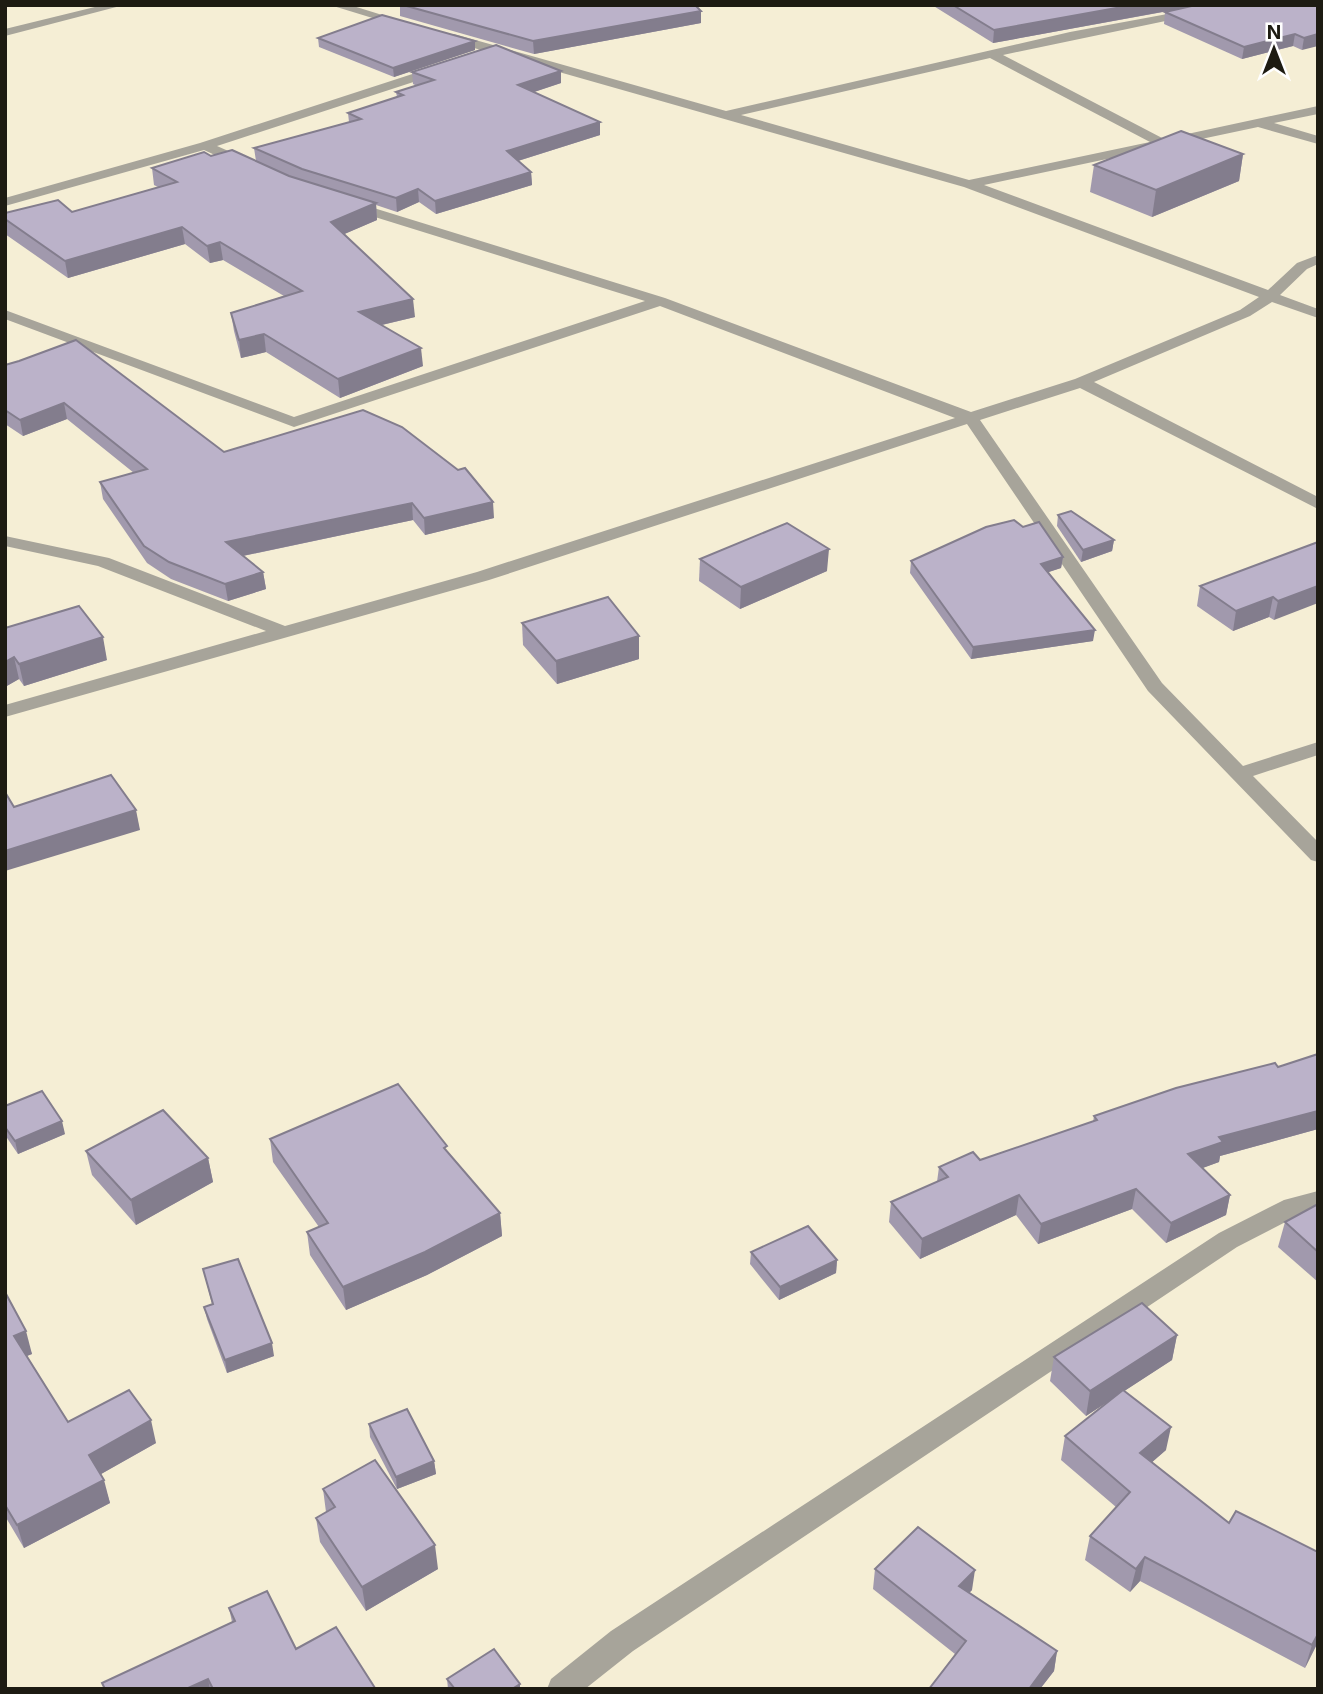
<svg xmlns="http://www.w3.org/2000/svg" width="1323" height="1694" viewBox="0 0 1323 1694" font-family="Inter,sans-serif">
  <rect width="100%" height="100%" fill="#f5eed5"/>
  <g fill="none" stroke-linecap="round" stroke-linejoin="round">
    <!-- minor -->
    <g fill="#a7a49a" fill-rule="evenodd">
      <path d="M103,5H124L5,36V29Z"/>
      <path d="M330,5H350L408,23L402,27Z"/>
      <path d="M1216,5H1242L1003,55L1164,139L1318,106V114L1274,123L1318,136V144L1258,127L984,185L1268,290L1297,263L1318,255V264L1307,269L1280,295L1318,309V318L1272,302L1250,316L1094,382L1318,497V509L1080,388L980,420L1162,683L1243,766L1318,742V755L1253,776L1318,842V862L1311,860L1148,691L967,424L489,580L5,717V705L266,631L98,566L5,546V536L109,558L285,626L477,572L955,418L660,306L294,427L5,319V310L294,417L645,301L346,208V202L351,201L665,298L971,412L1075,379L1240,310L1259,297L964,187L446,40V34H454L726,111L1070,32ZM990,58L1150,142L969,180L741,115Z"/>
      <path d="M437,66L441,67V73L217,146L251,161V167H241L204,150L5,206V198L200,143Z"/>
      <path d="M1318,1191V1209L1301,1214L1237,1247L633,1651L585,1689H547L551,1679L611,1631L1219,1233L1284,1200Z"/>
    </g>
  </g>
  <!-- wall -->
  <g fill="#a199ad">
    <path d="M400,5H695L701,11V23L534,54L400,16Z"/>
    <path d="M932,5H1318L1302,50L1293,46L1242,59L1164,24L1165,12L1174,10L993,43Z"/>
    <path d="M318,38L475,50L394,77L319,47Z"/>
    <path d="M561,71V83L534,92L600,135L518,161L531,172L532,185L436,214L419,202L397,212L376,205L377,220L344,234L415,317L382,325L423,366L340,398L266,352L241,358L234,331L231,313L284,296L223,260L210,263L185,244L68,278L5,234V213L72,212L158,187L154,185L152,168L211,156L256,161L254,148L349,122L348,113L397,97L396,92L417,86L413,84L412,72Z"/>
    <path d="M1243,154L1239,181L1152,217L1090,192L1094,165Z"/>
    <path d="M5,365L224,452L494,518L425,535L413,520L243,556L263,572L266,589L228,601L171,579L147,563L103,499L100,482L134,473L67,419L23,436L5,424Z"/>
    <path d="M1058,515L1114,540L1112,551L1081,562L1057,526Z"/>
    <path d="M1318,542L1274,620L1269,617L1233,631L1197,606L1200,586Z"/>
    <path d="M1063,557L1061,568L1048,572L1093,641L971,659L910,573L911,561Z"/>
    <path d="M700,559L827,571L740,609L699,581Z"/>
    <path d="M522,623L639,659L557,684L523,645Z"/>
    <path d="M5,628L107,660L24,686L19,679L5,687Z"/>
    <path d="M1318,1054V1129L1220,1156L1219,1162L1202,1168L1230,1195L1226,1215L1166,1243L1132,1209L1038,1244L1016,1215L920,1259L889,1222L891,1202L937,1182L939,1167L980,1160L1093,1122L1094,1116L1278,1067Z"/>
    <path d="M5,1106L65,1134L18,1154L5,1135Z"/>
    <path d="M270,1139L448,1152L500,1213L502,1236L427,1275L346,1310L310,1255L307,1232L319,1227L273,1162Z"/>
    <path d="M86,1151L208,1158L213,1182L136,1225L92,1175Z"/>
    <path d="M1318,1204V1282L1278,1247L1285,1222Z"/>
    <path d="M751,1252L837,1260L836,1273L779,1300L750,1264Z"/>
    <path d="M203,1269L274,1356L227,1373L207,1319L204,1307L212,1304Z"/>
    <path d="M5,1292L32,1354L27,1356L68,1422L156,1443L101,1474L110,1503L24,1548L5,1516Z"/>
    <path d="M1177,1335L1172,1360L1124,1391L1166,1450L1152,1462L1229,1523L1318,1552V1642L1305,1668L1140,1581L1130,1592L1085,1560L1090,1536L1116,1507L1061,1460L1065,1436L1113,1398L1086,1416L1050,1381L1054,1357Z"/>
    <path d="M369,1424L434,1461L436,1474L397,1489L370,1437Z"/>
    <path d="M323,1489L438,1569L366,1611L320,1542L316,1518L326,1512Z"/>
    <path d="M875,1569L972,1590L969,1593L1057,1651L1054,1671L1040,1689H929L955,1654L873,1589Z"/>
    <path d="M229,1608L296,1649L375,1689H104L102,1683L232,1622Z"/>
    <path d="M447,1679L520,1684V1689H448Z"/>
  </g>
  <!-- shaded-wall -->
  <g fill="#837d8d">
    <path d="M1133,5H1200L993,43L994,30Z"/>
    <path d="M701,11V23L534,54L533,41Z"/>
    <path d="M1295,34L1293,46L1242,59L1244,47Z"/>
    <path d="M1318,34V46L1302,50L1304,38Z"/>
    <path d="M475,41V50L394,77L393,68Z"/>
    <path d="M561,71V83L519,97L518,85Z"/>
    <path d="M600,122V135L508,164L507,151Z"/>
    <path d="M1243,154L1239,181L1152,217L1156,190Z"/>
    <path d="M531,172L532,185L436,214L435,201Z"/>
    <path d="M418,189L419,202L397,212L396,198Z"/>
    <path d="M376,203L377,220L333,239L331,222Z"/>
    <path d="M182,227L185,244L68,278L65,261Z"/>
    <path d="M220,242L223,260L210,263L207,246Z"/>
    <path d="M413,299L415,317L360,330L359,312Z"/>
    <path d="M264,334L266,352L241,358L239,340Z"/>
    <path d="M421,348L423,366L340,398L338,379Z"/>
    <path d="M64,403L67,419L23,436L20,420Z"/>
    <path d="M493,502L494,518L425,535L424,518Z"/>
    <path d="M412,503L413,520L228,559L226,542Z"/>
    <path d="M1114,540L1112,551L1081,562L1083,550Z"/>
    <path d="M829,549L827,571L740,609L741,587Z"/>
    <path d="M1063,557L1061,568L1040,575L1041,564Z"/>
    <path d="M263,572L266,589L228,601L225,584Z"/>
    <path d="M1318,586V603L1274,620L1278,601Z"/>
    <path d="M1273,597L1269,617L1233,631L1236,611Z"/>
    <path d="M1095,630L1093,641L971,659L973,647Z"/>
    <path d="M639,636V659L557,684L556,661Z"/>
    <path d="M103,637L107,660L24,686L19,664Z"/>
    <path d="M14,657L19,679L5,687V662Z"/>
    <path d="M136,810L140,830L5,871V851Z"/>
    <path d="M1318,1111V1129L1220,1156L1219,1162L1184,1175L1188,1154L1219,1137Z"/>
    <path d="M62,1121L65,1134L18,1154L15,1141Z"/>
    <path d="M208,1158L213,1182L136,1225L131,1200Z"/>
    <path d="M1136,1189L1132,1209L1038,1244L1041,1224Z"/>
    <path d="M1019,1195L1016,1215L920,1259L922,1239Z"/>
    <path d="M1230,1195L1226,1215L1166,1243L1171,1223Z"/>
    <path d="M500,1213L502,1236L427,1275L346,1310L343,1287Z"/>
    <path d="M837,1260L836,1273L779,1300L780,1287Z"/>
    <path d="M26,1331L32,1354L21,1358L14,1336Z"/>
    <path d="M1177,1335L1172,1360L1086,1416L1090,1391Z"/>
    <path d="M272,1343L274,1356L227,1373L225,1360Z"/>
    <path d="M151,1420L156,1443L94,1478L89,1455Z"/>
    <path d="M1171,1427L1166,1450L1135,1477L1140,1453Z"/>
    <path d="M434,1461L436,1474L397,1489L396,1477Z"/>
    <path d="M104,1480L110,1503L24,1548L17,1525Z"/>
    <path d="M435,1545L438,1569L366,1611L362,1587Z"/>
    <path d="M1145,1557L1140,1581L1130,1592L1136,1569Z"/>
    <path d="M975,1570L972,1590L956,1606L959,1586Z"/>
    <path d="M1318,1634V1642L1305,1668L1312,1645Z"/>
    <path d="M1057,1651L1054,1671L1040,1689H1029Z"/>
    <path d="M208,1679L210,1689H186Z"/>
    <path d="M520,1684V1689H512Z"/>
  </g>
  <!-- building -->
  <g fill="#bbb2c9" stroke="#837d8d" stroke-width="2">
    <path d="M403,5H695L701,11L533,41Z"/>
    <path d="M953,5H1133L994,30Z"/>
    <path d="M1196,5H1318V34L1304,38L1295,34L1244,47L1165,12Z"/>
    <path d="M382,15L475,41L393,68L318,38Z"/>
    <path d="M496,45L561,71L518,85L600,122L507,151L531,172L435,201L418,189L396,198L302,169L254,148L361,119L348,113L403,95L396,92L434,80L412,72Z"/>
    <path d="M1181,131L1243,154L1156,190L1094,165Z"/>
    <path d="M232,150L289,176L376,203L331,222L413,299L359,312L421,348L338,379L264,334L239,340L231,313L302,291L220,242L207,246L182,227L65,261L5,219V213L58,200L72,212L177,182L152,168L204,152L211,156Z"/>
    <path d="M76,340L224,452L363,410L402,427L458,470L465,468L493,502L424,518L412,503L226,542L263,572L225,584L169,562L144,546L100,482L147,469L64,403L20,420L5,410V365L19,361Z"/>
    <path d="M1071,511L1114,540L1083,550L1058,515Z"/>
    <path d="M1014,520L1023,527L1039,522L1063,557L1041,564L1095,630L973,647L911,561L986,527Z"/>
    <path d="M787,523L829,549L741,587L700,559Z"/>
    <path d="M1318,542V586L1278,601L1273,597L1236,611L1200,586Z"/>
    <path d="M608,597L639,636L556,661L522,623Z"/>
    <path d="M79,606L103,637L19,664L14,657L5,662V628Z"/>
    <path d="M111,775L136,810L5,851V792L14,807Z"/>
    <path d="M1318,1054V1111L1219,1137L1223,1142L1188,1154L1230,1195L1171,1223L1136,1189L1041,1224L1019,1195L922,1239L891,1202L948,1177L939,1167L973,1152L980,1160L1097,1120L1094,1116L1176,1088L1275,1063L1278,1067Z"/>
    <path d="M398,1084L447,1146L444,1148L500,1213L425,1252L343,1287L307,1232L328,1223L270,1139Z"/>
    <path d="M42,1091L62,1121L15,1141L5,1127V1106Z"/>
    <path d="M163,1110L208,1158L131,1200L86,1151Z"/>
    <path d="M1318,1204V1252L1285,1222Z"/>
    <path d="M808,1226L837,1260L780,1287L751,1252Z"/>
    <path d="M238,1259L272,1343L225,1360L204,1307L213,1304L203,1269Z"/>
    <path d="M5,1292L26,1331L14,1336L68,1422L129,1390L151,1420L89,1455L104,1480L17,1525L5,1505Z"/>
    <path d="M1142,1303L1177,1335L1090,1391L1054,1357Z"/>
    <path d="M1123,1390L1171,1427L1140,1453L1229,1523L1236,1511L1318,1552V1634L1312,1645L1145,1557L1136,1569L1090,1536L1130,1492L1065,1436Z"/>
    <path d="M407,1409L434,1461L396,1477L369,1424Z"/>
    <path d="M375,1460L435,1545L362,1587L316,1518L335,1507L323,1489Z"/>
    <path d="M918,1527L975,1570L959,1586L1057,1651L1029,1689H929L966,1641L875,1569Z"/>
    <path d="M267,1591L296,1649L336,1627L375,1688L213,1689L208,1679L186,1689H105L102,1683L235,1621L229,1608Z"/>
    <path d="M494,1649L520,1684L512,1689H455L447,1679Z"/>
  </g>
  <!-- border -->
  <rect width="1323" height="1694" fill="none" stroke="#1d1b12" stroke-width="14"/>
  <!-- north arrow -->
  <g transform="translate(1274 49)" stroke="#ffffff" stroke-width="5" paint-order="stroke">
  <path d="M0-5L12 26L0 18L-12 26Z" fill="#1d1b12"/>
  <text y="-10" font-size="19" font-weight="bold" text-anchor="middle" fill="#1d1b12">N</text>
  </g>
</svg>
